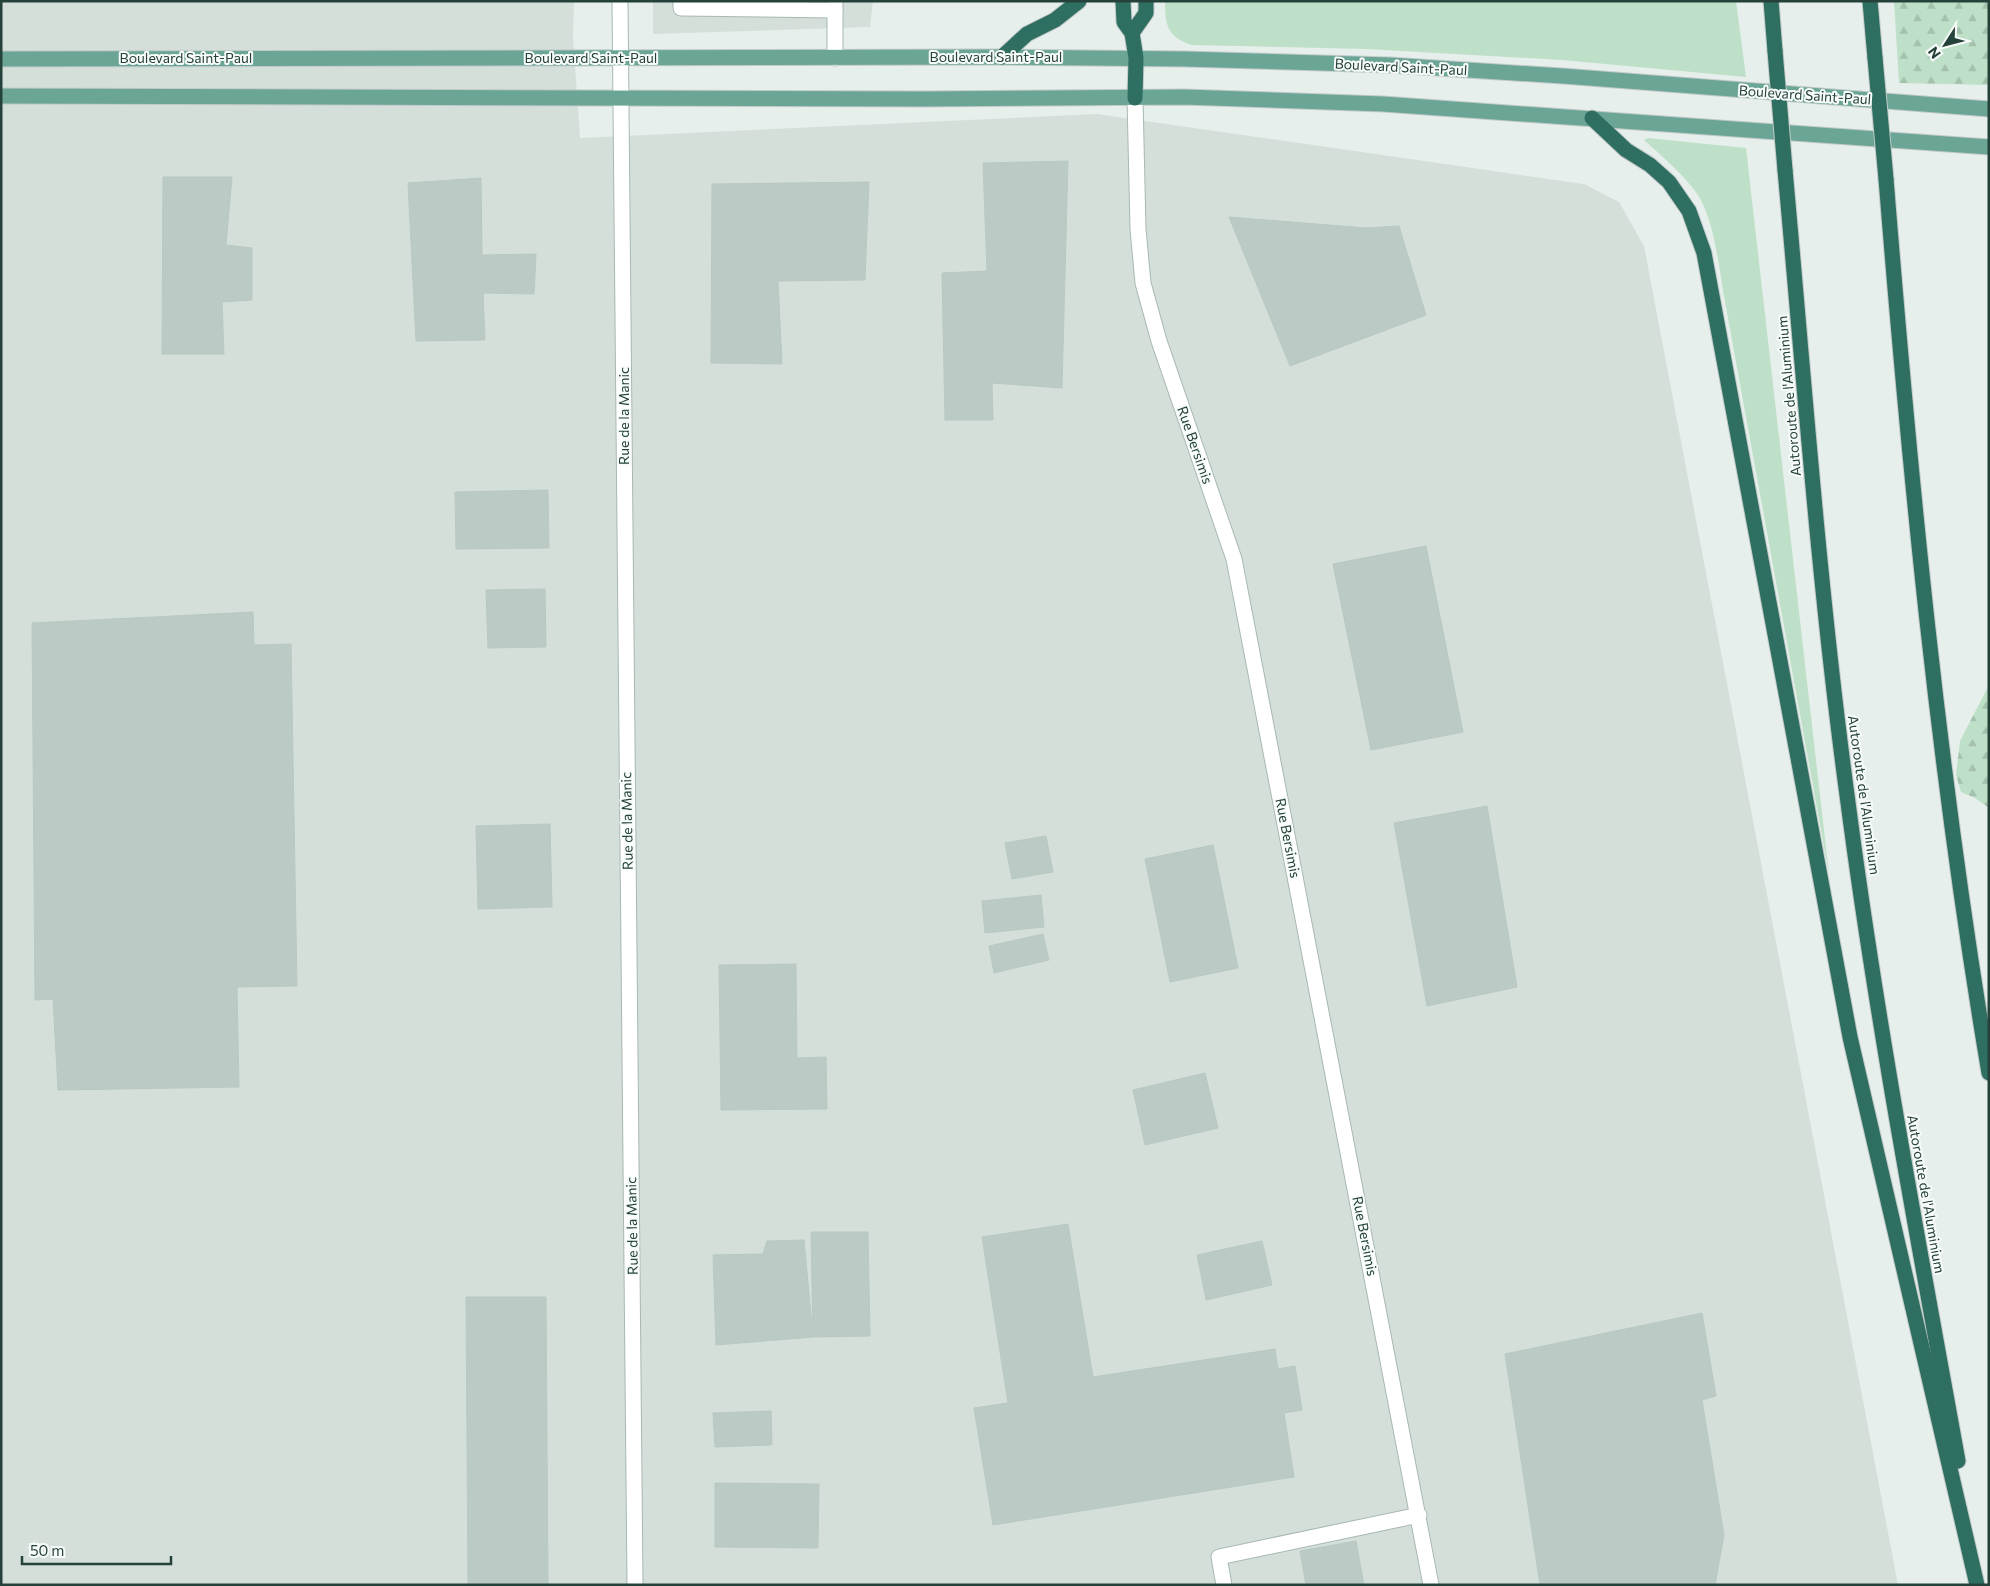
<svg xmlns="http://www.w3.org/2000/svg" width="1990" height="1586" viewBox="0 0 1990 1586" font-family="Commissioner,sans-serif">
  <defs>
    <pattern id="forest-firs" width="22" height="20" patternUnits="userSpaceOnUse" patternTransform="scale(1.25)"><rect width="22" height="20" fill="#bfe0c8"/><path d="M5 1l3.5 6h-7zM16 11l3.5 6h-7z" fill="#a4c1ad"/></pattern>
  </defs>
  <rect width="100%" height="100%" fill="#e6efeb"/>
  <!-- built -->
  <g fill="#d4dfda">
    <path d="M1,1H574L573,37L580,138L1097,114L1584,184L1619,202L1644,246L1898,1585H1Z"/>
    <path d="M653,1H873L870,27L653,34Z"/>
  </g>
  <!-- grass -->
  <g fill="#bfe0c8">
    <path d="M1165,1H1736L1746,77L1562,60L1366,49L1191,45C1167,36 1165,25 1165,1Z"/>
    <path d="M1648,138L1746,148L1829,874L1724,296C1719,267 1714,220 1698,195C1683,174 1663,157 1644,140Z"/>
  </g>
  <!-- forest -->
  <g fill="url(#forest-firs)">
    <path d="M1894,1H1989V85L1899,83Z"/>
    <path d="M1989,685V808L1975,798L1961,792L1956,775L1960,741Z"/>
  </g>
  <!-- building -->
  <g fill="#bbcac4" stroke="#b8c9c2">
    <path d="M1068,161L1062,388L992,383L993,420H945L942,273L987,271L983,163Z"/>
    <path d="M163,177H232L226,245L252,248V300L222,302L224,354H162Z"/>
    <path d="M481,178L482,255L536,254L534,294L483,293L485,340L416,341L408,183Z"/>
    <path d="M869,182L865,280L778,281L782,364L711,363L712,184Z"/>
    <path d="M1229,217L1366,228L1399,226L1426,315L1290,366Z"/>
    <path d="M548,490L549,548L456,549L455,492Z"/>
    <path d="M1426,546L1463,732L1371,750L1333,564Z"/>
    <path d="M545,589L546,647L488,648L486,590Z"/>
    <path d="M253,612L254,645L291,644L297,986L237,987L239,1087L58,1090L53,999L35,1000L32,623Z"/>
    <path d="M1487,806L1517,987L1427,1006L1394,823Z"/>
    <path d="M550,824L552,907L478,909L476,826Z"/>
    <path d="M1046,836L1053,872L1012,879L1005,843Z"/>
    <path d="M1213,845L1238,968L1170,982L1145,859Z"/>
    <path d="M1041,895L1044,927L985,933L982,901Z"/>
    <path d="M1043,934L1049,960L994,973L989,946Z"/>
    <path d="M796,964L797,1058L826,1057L827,1109L721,1110L719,965Z"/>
    <path d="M1205,1073L1218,1128L1145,1145L1133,1090Z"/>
    <path d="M1068,1224L1093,1377L1275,1349L1278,1369L1295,1366L1302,1410L1284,1413L1294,1477L993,1525L974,1408L1008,1403L982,1237Z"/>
    <path d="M811,1232H868L870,1336L813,1337Z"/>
    <path d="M804,1240L813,1337L716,1345L713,1255L763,1254L767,1241Z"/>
    <path d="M1262,1241L1272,1285L1206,1300L1197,1255Z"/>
    <path d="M466,1297H546L548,1585H468Z"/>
    <path d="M1702,1313L1716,1396L1702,1400L1724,1535L1715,1585H1540L1505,1354Z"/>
    <path d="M771,1411L772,1445L715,1447L713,1413Z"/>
    <path d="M715,1483L819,1484L818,1548L715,1547Z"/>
    <path d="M1356,1541L1364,1585H1306L1300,1551Z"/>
  </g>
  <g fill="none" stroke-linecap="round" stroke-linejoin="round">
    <!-- minor casing -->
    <g stroke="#a8b8b2" stroke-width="17">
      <g id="minor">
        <path d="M620,1L635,1585"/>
        <path d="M681,1V8L835,10"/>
        <path d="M835,2V58"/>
        <path d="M1135,98L1138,229L1143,283L1159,341L1234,559L1431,1585"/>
        <path d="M1224,1585L1219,1557L1419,1515"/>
      </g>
    </g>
    <!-- major casing -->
    <g stroke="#c2cac8" stroke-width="17">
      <g id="major">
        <path d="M1,59L1002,57L1185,59L1390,65L1563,76L1989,109"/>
        <path d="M1,96L924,99L1184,97L1383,104L1989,147"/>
      </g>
    </g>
    <!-- highway casing -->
    <g stroke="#c2cac8" stroke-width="17">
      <g id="highway">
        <path d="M1123,1L1124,22L1132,33L1136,58L1135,98"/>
        <path d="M1771,1L1775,51"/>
        <path d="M1870,1L1875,58"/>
        <path d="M1132,33L1146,13V1"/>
        <path d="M1002,57L1027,34L1055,20L1079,1"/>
        <path d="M1592,118L1626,150L1650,165L1669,182L1689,211L1704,253L1850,1037L1977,1585"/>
        <path d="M1785,170C1804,378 1819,588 1847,795C1876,1018 1918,1240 1958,1461"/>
        <path d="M1886,179C1910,478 1939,777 1989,1073"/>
      </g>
    </g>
    <!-- minor -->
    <use href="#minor" stroke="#fff" stroke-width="15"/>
    <!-- major -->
    <use href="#major" stroke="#6aa596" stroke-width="15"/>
    <!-- highway -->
    <use href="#highway" stroke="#2f6f62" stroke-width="15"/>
    <!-- highway-bridge casing -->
    <g stroke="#c2cac8" stroke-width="17" stroke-linecap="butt">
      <g id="highway-bridge">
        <path d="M1775,51L1785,170"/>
        <path d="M1875,58L1886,179"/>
      </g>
    </g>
    <!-- highway-bridge -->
    <use href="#highway-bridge" stroke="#2f6f62" stroke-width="15"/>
  </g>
  <g text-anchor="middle" stroke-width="4" stroke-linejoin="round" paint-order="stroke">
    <!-- street labels -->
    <g font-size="14" fill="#24423a" stroke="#f7fbf9">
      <text x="996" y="62">Boulevard Saint-Paul</text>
      <text x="186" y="63">Boulevard Saint-Paul</text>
      <text x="591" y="63">Boulevard Saint-Paul</text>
      <text transform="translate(1401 67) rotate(3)" y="5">Boulevard Saint-Paul</text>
      <text transform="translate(1805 95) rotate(4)" y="5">Boulevard Saint-Paul</text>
      <text transform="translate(1789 396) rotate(-95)" y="5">Autoroute de l'Aluminium</text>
      <text transform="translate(624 416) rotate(-90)" y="5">Rue de la Manic</text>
      <text transform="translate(1195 445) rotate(71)" y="5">Rue Bersimis</text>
      <text transform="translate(1864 795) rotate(82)" y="5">Autoroute de l'Aluminium</text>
      <text transform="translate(627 821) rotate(-91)" y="5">Rue de la Manic</text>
      <text transform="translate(1288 838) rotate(79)" y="5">Rue Bersimis</text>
      <text transform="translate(1926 1194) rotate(80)" y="5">Autoroute de l'Aluminium</text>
      <text transform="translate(632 1226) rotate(-91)" y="5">Rue de la Manic</text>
      <text transform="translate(1365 1236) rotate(79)" y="5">Rue Bersimis</text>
    </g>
  </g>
  <!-- border -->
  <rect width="1990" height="1586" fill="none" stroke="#24423a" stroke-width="5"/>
  <!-- north arrow -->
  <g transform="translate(1945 45) rotate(234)" stroke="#f7fbf9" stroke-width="4" paint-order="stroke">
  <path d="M0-4L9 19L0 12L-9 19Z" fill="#24423a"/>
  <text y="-8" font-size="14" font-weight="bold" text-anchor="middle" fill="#24423a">N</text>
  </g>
  <!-- scale -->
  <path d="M22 1556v8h149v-8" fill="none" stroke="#24423a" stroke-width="2.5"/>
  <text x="30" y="1556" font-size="15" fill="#24423a" stroke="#f7fbf9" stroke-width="4" paint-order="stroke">50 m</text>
</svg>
